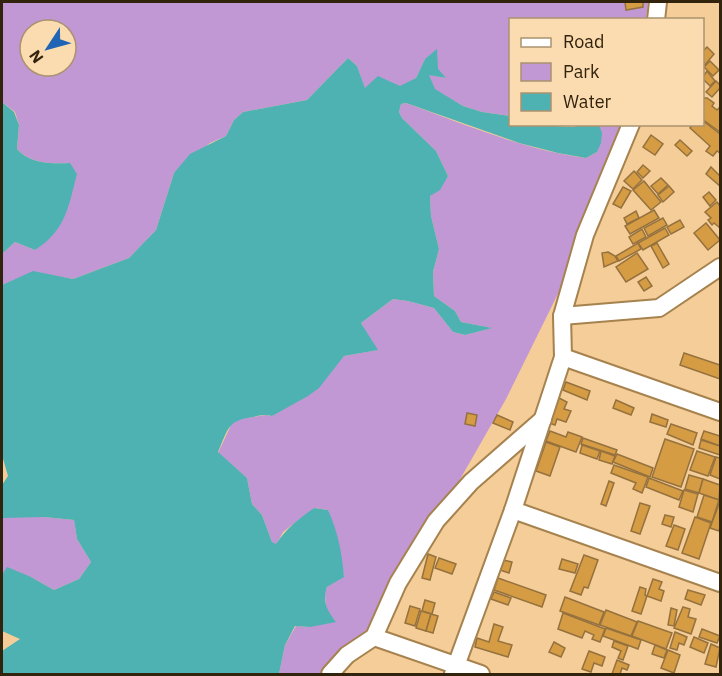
<svg xmlns="http://www.w3.org/2000/svg" width="722" height="676" viewBox="0 0 722 676" font-family="'IBM Plex Sans',sans-serif">
  <rect width="100%" height="100%" fill="#f4cd98"/>
  <!-- green -->
  <g fill="#c198d4" fill-rule="evenodd">
    <path d="M2,2H648L646,19L510,20V116L482,112L463,106L434,89L428,74L445,78L425,59L416,78L400,87L365,89L357,66L348,58L307,100L243,112L234,120L226,136L210,143L174,173L156,230L129,258L73,279L33,272L2,285V254L15,242L35,250L70,163C51,164 31,164 17,149L19,125L15,112L2,102ZM30,30H66V66H30Z"/>
    <path d="M406,103C464,124 524,150 586,158L597,152L599,125H628L584,241L506,399L431,530L356,646L330,674H279L285,645L296,626L310,627L326,610L325,594L327,587L344,576L328,510L314,508L283,532L276,545L272,542L262,515L252,504L247,478L218,453L232,423L238,419L266,415L272,416L332,368L344,356L377,350L361,323L393,299L408,301L434,308L453,332L465,335L491,328L461,322L455,311L434,296L433,272L439,249L431,216L430,196L448,176L436,151L402,118L399,112L401,104Z"/>
    <path d="M3,517H44L74,520L77,539L91,562L79,579L54,590L31,577L2,575V518Z"/>
  </g>
  <!-- water -->
  <g fill="#4eb2b2">
    <path d="M437,49L438,69L446,78L429,75L435,89L463,106L482,112L510,116V124L574,127L580,125H599L602,133L601,143L597,152L586,158L558,153L519,143L406,103L401,104L399,112L402,118L436,151L448,176L440,190L430,196L431,216L439,249L433,272L434,296L455,311L461,322L492,328L465,335L453,332L434,308L408,301L393,299L361,323L378,350L344,356L319,388L308,396L272,416C265,414 260,415 253,417C227,420 228,430 218,452L247,478L252,504L262,515L272,542L276,544C287,528 297,520 314,508L328,510C338,532 342,553 344,577L327,587C322,602 327,610 336,622L310,627L295,626L285,645L279,674H2V651L20,639L2,631V575L7,567L31,577L54,590L79,579L91,562L77,539L74,520L44,517L2,518V485L8,476L2,455V285L33,271L73,279L129,258L156,230L174,173L190,154L226,136L234,120L243,112L307,100L348,58L357,66L365,88L378,76L400,86L416,78L425,59Z"/>
    <path d="M2,102L14,112L19,125L17,149C30,164 52,164 70,163L77,174C68,208 66,230 35,250L15,242L2,254Z"/>
  </g>
  <!-- building -->
  <g fill="#d59c44" stroke="#95713e" stroke-width="1.5">
    <path d="M625,2H643V7L626,10Z"/>
    <path d="M707,47L714,54L704,66L702,52Z"/>
    <path d="M710,61L719,70L713,76L704,67Z"/>
    <path d="M707,71L715,81L710,86L702,78Z"/>
    <path d="M716,81L720,85V88L712,97L706,92Z"/>
    <path d="M702,98H707L714,103L712,106L717,110L719,108L720,109V132L702,119Z"/>
    <path d="M702,120L720,134V153L717,151L713,156L706,151L710,146L690,128L693,124H702Z"/>
    <path d="M651,135L663,144L655,155L643,147Z"/>
    <path d="M680,140L692,151L687,156L675,145Z"/>
    <path d="M643,165L650,171L643,178L637,172Z"/>
    <path d="M711,167L720,176V186L706,174Z"/>
    <path d="M634,171L642,180L633,189L624,181Z"/>
    <path d="M661,178L668,185L658,194L651,186Z"/>
    <path d="M644,181L661,202L651,210L633,190Z"/>
    <path d="M669,186L674,192L663,202L658,195Z"/>
    <path d="M623,187L631,191L621,208L613,204Z"/>
    <path d="M709,192L716,200L710,206L703,197Z"/>
    <path d="M717,202L720,206V228L714,223L712,225L708,220L711,218L705,212Z"/>
    <path d="M654,210L659,218L630,234L625,226Z"/>
    <path d="M636,211L639,218L627,224L624,218Z"/>
    <path d="M663,218L667,225L648,236L644,228Z"/>
    <path d="M680,220L684,227L671,234L667,227Z"/>
    <path d="M706,223L720,240L708,250L694,233Z"/>
    <path d="M665,228L669,235L643,250L638,243Z"/>
    <path d="M642,229L646,237L633,244L629,237Z"/>
    <path d="M638,243L641,249L619,261L616,256Z"/>
    <path d="M657,243L669,264L663,268L651,246Z"/>
    <path d="M608,252L615,256L618,261L604,267L602,253Z"/>
    <path d="M637,253L648,269L626,282L616,267Z"/>
    <path d="M646,277L652,286L644,291L638,282Z"/>
    <path d="M684,353L720,365V379L680,365Z"/>
    <path d="M566,382L590,391L587,400L563,390Z"/>
    <path d="M559,398L567,402L564,409L571,411L566,422L557,419L555,425L549,423Z"/>
    <path d="M616,400L634,408L631,415L613,408Z"/>
    <path d="M467,413L477,415L475,426L465,424Z"/>
    <path d="M652,414L668,420L666,427L650,422Z"/>
    <path d="M497,415L513,422L510,430L493,423Z"/>
    <path d="M671,424L697,433L693,445L667,434Z"/>
    <path d="M550,431L566,437L568,432L582,437L576,452L546,441Z"/>
    <path d="M704,431L720,436V446L701,439Z"/>
    <path d="M583,438L617,450L615,455L581,444Z"/>
    <path d="M665,439L694,449L681,487L652,477Z"/>
    <path d="M701,440L720,446V455L699,448Z"/>
    <path d="M546,442L560,447L550,476L536,471Z"/>
    <path d="M582,445L600,451L597,459L580,453Z"/>
    <path d="M601,451L615,456L612,464L599,460Z"/>
    <path d="M697,451L715,457L708,476L690,470Z"/>
    <path d="M617,454L653,468L650,477L613,462Z"/>
    <path d="M716,457L720,458V479L710,475Z"/>
    <path d="M614,465L648,477L642,493L633,489L636,483L611,473Z"/>
    <path d="M689,475L703,479L699,493L685,489Z"/>
    <path d="M649,478L683,491L679,500L646,487Z"/>
    <path d="M703,479L720,485L719,500L699,493Z"/>
    <path d="M609,481L614,483L606,506L601,504Z"/>
    <path d="M684,490L698,494L693,512L679,507Z"/>
    <path d="M704,495L719,500L712,522L697,517Z"/>
    <path d="M720,501V527L719,531L710,528Z"/>
    <path d="M640,503L650,506L640,534L631,531Z"/>
    <path d="M665,515L674,517L671,527L662,524Z"/>
    <path d="M695,517L711,523L699,559L682,553Z"/>
    <path d="M674,525L685,529L678,550L666,546Z"/>
    <path d="M428,554L436,557L430,580L422,578Z"/>
    <path d="M584,555L598,560L588,588L584,587L581,595L570,591Z"/>
    <path d="M439,558L456,564L452,574L435,568Z"/>
    <path d="M562,559L578,564L575,573L559,569Z"/>
    <path d="M503,560L512,562L509,573L500,570Z"/>
    <path d="M498,578L546,595L542,607L494,590Z"/>
    <path d="M653,579L662,582L659,589L664,591L661,601L647,596Z"/>
    <path d="M640,587L646,589L645,595L647,596L641,614L632,611Z"/>
    <path d="M688,590L705,595L701,605L685,599Z"/>
    <path d="M494,592L511,598L508,605L491,599Z"/>
    <path d="M565,597L604,612L599,625L560,611Z"/>
    <path d="M425,600L435,603L432,614L422,611Z"/>
    <path d="M410,606L420,609L415,626L405,623Z"/>
    <path d="M683,607L690,609L688,617L696,619L691,634L674,628Z"/>
    <path d="M671,608L677,610L674,626L668,625Z"/>
    <path d="M606,610L637,622L631,636L600,625Z"/>
    <path d="M421,611L431,614L426,631L416,628Z"/>
    <path d="M563,613L605,629L600,642L592,639L594,635L585,631L582,638L558,629Z"/>
    <path d="M431,614L438,616L433,633L426,631Z"/>
    <path d="M638,621L672,633L666,649L632,636Z"/>
    <path d="M494,624L503,627L498,641L512,645L508,657L475,647L477,638L489,642Z"/>
    <path d="M606,628L641,640L638,649L603,636Z"/>
    <path d="M702,629L720,636L717,643L699,637Z"/>
    <path d="M675,632L687,637L684,645L679,643L677,650L670,648Z"/>
    <path d="M694,637L708,643L704,653L690,647Z"/>
    <path d="M614,641L628,646L623,660L618,658L621,651L612,647Z"/>
    <path d="M554,642L565,648L561,657L549,652Z"/>
    <path d="M711,644L720,648L716,667L705,664Z"/>
    <path d="M655,645L667,650L664,658L652,654Z"/>
    <path d="M668,650L680,655L674,673L661,668Z"/>
    <path d="M589,651L605,657L602,666L594,663L591,672L582,669Z"/>
    <path d="M617,660L629,665L627,670L622,668L620,674H612Z"/>
  </g>
  <g fill="none" stroke-linecap="round" stroke-linejoin="round">
    <!-- minor casing -->
    <g stroke="#a6824e" stroke-width="20">
      <g id="minor">
        <path d="M656,20L658,2"/>
        <path d="M562,316L659,308L720,267"/>
        <path d="M563,357L720,412"/>
        <path d="M513,510L720,583"/>
        <path d="M374,637L481,674"/>
        <path d="M330,674L347,655L374,637L398,583L436,521L471,482L543,419"/>
        <path d="M453,674L513,510L563,357L562,316L585,235L631,124"/>
      </g>
    </g>
    <!-- minor -->
    <use href="#minor" stroke="#fff" stroke-width="16"/>
  </g>
  <!-- border -->
  <rect width="722" height="676" fill="none" stroke="#32230d" stroke-width="6"/>
  <!-- legend -->
  <rect x="509" y="18" width="195" height="108" fill="#fbdcb1" stroke="#ab926f" stroke-width="1.5"/>
  <rect x="521" y="38" width="30" height="9" fill="#ffffff" stroke="#ab926f" stroke-width="1.5"/>
  <text x="563" y="48" font-size="18" fill="#32230d">Road</text>
  <rect x="521" y="63" width="30" height="18" fill="#c198d4" stroke="#ab926f" stroke-width="1.5"/>
  <text x="563" y="78" font-size="18" fill="#32230d">Park</text>
  <rect x="521" y="93" width="30" height="18" fill="#4eb2b2" stroke="#ab926f" stroke-width="1.5"/>
  <text x="563" y="108" font-size="18" fill="#32230d">Water</text>
  <!-- north arrow -->
  <g transform="translate(48 48) rotate(234)"><circle r="28" fill="#fbdcb1" stroke="#ab926f" stroke-width="1.5"/>
  <path d="M0-4.5L10 22L0 15L-10 22Z" fill="#1f64b5"/>
  <text y="-9" font-size="16" font-weight="bold" text-anchor="middle" fill="#32230d">N</text>
  </g>
</svg>
